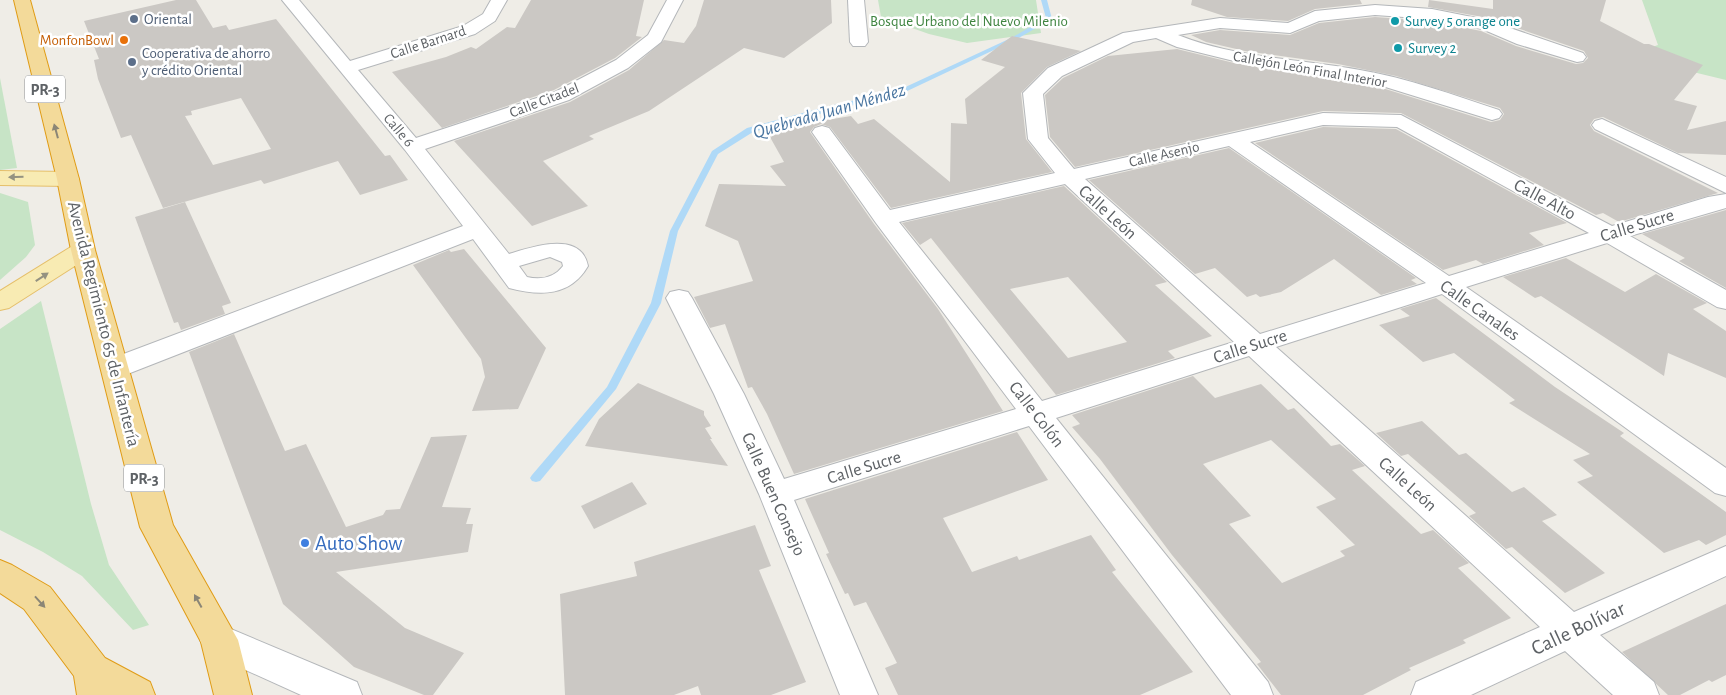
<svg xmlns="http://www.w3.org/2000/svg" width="1726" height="695" viewBox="0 0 1726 695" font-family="'Alegreya Sans',sans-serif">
  <rect width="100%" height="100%" fill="#efede7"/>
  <!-- green -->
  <g fill="#c7e4c6">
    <path d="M878,0H1036L1041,33L967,43L929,34L881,17Z"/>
    <path d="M1642,0H1726V80L1627,56L1658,45Z"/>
    <path d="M0,78L17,168L0,170Z"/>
    <path d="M0,193L28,202L35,245L26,257L0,280Z"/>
    <path d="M41,301L91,504L109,565L149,625L133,630L82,576L43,552L0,530V329Z"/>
  </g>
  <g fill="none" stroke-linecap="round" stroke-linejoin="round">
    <!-- stream -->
    <path fill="#afd9f7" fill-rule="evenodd" d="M1041,0H1047L1052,19L1015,40L903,93L830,111L753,132L718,154L678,231L661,303L616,389L540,481L536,482L532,481L530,478L532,475L607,387L651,303L670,231L712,151L747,128L825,107L899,90L1011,38L1046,18Z"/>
  </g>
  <!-- building -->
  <g fill="#cbc8c4" fill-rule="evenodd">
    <path d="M176,0H196L213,28L226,25L229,30L276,19L385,156L390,155L408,180L360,195L338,161L264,184L261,180L163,208L131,135L121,138L98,79L94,60L99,59L84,21ZM241,98L271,149L213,165L185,116L192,115L191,111Z"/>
    <path d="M531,0H644L636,36L642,37L615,58L554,90L442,128L392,72L446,57L471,47L476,49L507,27L515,28Z"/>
    <path d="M704,0H831L832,23L784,58L744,48L649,111L589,136L594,139L543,161L588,206L532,226L454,141L570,102L629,70L664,40L684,43L696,26Z"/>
    <path d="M1192,0H1360L1362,4L1315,9L1288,21L1227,17L1191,5Z"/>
    <path d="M1429,0L1493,9V0H1606L1600,21L1644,44H1649L1703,65L1674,100L1697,106L1687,130L1726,121V155L1678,153L1603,117L1594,119L1590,125L1594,131L1718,193L1619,222L1603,213L1596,215L1401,113L1323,111L1075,167L1050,137L1045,95L1063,78L1108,56L1177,49L1234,63L1379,87L1491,122L1500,120L1504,114L1500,108L1396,76L1338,64L1245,51L1206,42L1191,35L1220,30L1290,35L1319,23L1375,17L1432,21L1481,31L1516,46L1576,64L1583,63L1588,58L1584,51L1488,18L1428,7Z"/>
    <path d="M1012,36L1081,51L1047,67L1021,93L1026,139L1052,172L891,208L830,127L821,124L814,127L810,132L874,224L938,309L1003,411L794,474L767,414L752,387L748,388L725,324L710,328L694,297L753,281L738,241L705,226L719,184L786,186L770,166L784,162L766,130L851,116L858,124L874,119L950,182L951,123L967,124L965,99L1005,67L981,60Z"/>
    <path d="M1323,127L1396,129L1567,223L1529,233L1544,245L1483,264L1476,260L1443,270L1255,143Z"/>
    <path d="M1229,148L1416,278L1411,280L1417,284L1381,295L1334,259L1281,292L1260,297L1256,294L1247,297L1215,268L1195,274L1089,180Z"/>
    <path d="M1064,186L1167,282L1155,285L1212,336L1168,351L1175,358L1056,395L931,238L920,245L902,223ZM1068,277L1127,342L1068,358L1010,289Z"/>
    <path d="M185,202L231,303L222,306L225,314L181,330L178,322L174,323L135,217Z"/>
    <path d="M1726,210V288L1679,261L1685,258L1642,234Z"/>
    <path d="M464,249L546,348L518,409L472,411L485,377L481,359L413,265L449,250L451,252Z"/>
    <path d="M1566,258L1625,292L1656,274L1707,303L1693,309L1726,331V378L1668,353L1664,376L1541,296L1535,298L1503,277Z"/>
    <path d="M1436,298L1555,387L1624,433L1620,436L1726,512V535L1706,545L1699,540L1664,553L1577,482L1593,476L1573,460L1590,454L1509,403L1515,400L1454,353L1423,362L1379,325L1410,316L1400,309Z"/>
    <path d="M234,334L285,451L306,444L346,527L383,515L386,510L400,509L431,437L467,435L442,507L471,508L466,524H473L468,552L336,572L405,628L464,653L433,695H424L354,667L283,604L189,352Z"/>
    <path d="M1193,376L1215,398L1261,384L1288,410L1294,408L1331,446L1340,444L1365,466L1352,470L1421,534L1433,530L1469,563L1458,568L1511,618L1463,640L1466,643L1409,668L1411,670L1363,695H1281L1257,664L1261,662L1172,555L1100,459L1072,427L1080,424L1072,415ZM1271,440L1336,499L1316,507L1355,545L1340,551L1345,556L1282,583L1229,524L1251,516L1203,464Z"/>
    <path d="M638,383L704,411V415L711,426L705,428L712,439H710L728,466L585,446L599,419Z"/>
    <path d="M1422,421L1459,455L1466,453L1512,492L1524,487L1557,515L1542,521L1605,573L1565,593L1512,547L1506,549L1469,516L1476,513L1408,454L1401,456L1376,433Z"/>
    <path d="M1017,432L1048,480L943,518L972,572L1017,556L1019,560L1091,535L1116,570L1112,572L1193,672L1140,695H898L885,668L897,663L866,602L854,606L848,593L845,594L826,554L829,553L805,499Z"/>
    <path d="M632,482L647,504L594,529L581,506Z"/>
    <path d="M755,525L771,566L759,570L806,682L771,695H701L698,686L674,695H565L560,594L637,576L634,562Z"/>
    <path d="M1726,604V675L1712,682L1709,680L1680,695H1668L1622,652Z"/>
  </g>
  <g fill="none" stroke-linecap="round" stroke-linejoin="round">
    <!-- minor casing -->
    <g stroke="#b4b7ba" stroke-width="2">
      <g id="minor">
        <path d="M282,0H299L350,61L463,26L483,14L491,0H507L495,21L475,34L358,70L416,138L555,92L616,60L648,35L667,0H683L661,42L628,68L569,100L425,149L509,254C532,247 581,230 588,266C570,297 540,296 509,288L473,239L125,375L115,377L105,375L101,368L105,361L463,226L405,150ZM550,257L562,262L563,266C554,278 540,280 527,277L519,266Z"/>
        <path d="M848,0H864L868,42L865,46H853L850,42Z"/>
        <path d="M1375,5L1432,9L1487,20L1583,53L1586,57L1583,61L1577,62L1517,44L1482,29L1432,19L1375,15L1319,21L1290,33L1220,28L1178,35C1235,58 1300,59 1360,70C1408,78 1453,95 1499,110L1502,114L1499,118L1492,120L1379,85L1234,61L1177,47L1156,38L1133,42L1062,76L1043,94L1048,138L1074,169L1323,113L1401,115L1612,226L1708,197L1726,194V208L1630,236L1726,290V309L1717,307L1607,243L1466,287L1726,468V496L1715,493L1442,294L1276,347L1574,612L1726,546V576L1600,635L1654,682L1659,695H1613L1565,651L1471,695H1411L1416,682L1540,627L1249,356L1056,418L1268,682L1273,695H1231L1029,426L794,500L878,695H840L759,494L714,394L666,298L670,292L679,290L688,292L692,298L744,394L784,479L1016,409L876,223L812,132L815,128L822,126L829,128L890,210L1055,173L1028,139L1023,93L1048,68L1123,33L1220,18L1288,23L1315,11ZM1323,125L1397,127L1589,233L1449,276L1250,142ZM1229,146L1426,283L1260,334L1085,179ZM1065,184L1234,342L1042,401L899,222Z"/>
        <path d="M1602,119L1726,177V193L1595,129L1592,125L1595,121Z"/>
        <path d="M219,624L357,682L362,695H301L206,652L200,640L206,628Z"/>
      </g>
    </g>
    <!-- major casing -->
    <g stroke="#e5bf6a" stroke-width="2">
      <g id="major">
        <path d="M0,171L68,172L76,174L79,179L76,184L68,186L0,185Z"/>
        <path d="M83,243L92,245L95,250L92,255L9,308L0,310V291L74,245Z"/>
      </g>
    </g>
    <!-- highway casing -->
    <g stroke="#e09c16" stroke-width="2">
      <g id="highway">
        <path d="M14,0H30L79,179L95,250L173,525L238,640L252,695H214L201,642L140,527L71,250L57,179Z"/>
        <path d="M0,560L12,565L50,587L105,658L150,682L155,695H77L74,676L24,609L0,593Z"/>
      </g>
    </g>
    <!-- minor -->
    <use href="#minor" fill="#fff" fill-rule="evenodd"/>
    <!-- major -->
    <use href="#major" fill="#f8ebb3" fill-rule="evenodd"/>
    <!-- highway -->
    <use href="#highway" fill="#f3da9a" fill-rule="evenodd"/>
  </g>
  <!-- one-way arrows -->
  <defs><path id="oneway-solid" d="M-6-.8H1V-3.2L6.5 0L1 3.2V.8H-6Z" transform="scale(1.25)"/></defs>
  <g fill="#8b8676">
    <use href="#oneway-solid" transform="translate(56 131) rotate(-105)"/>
    <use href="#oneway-solid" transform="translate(198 601) rotate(-119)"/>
    <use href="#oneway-solid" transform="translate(40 602) rotate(48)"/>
  </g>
  <g fill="#949281">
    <use href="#oneway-solid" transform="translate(16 177) rotate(179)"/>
    <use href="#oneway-solid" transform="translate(42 277) rotate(-33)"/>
  </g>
  <!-- markers -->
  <g fill="#5c6f8a" stroke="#fff" stroke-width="2">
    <circle cx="134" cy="19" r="5"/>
    <circle cx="132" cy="62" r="5"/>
  </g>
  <g fill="#0f9aa8" stroke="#fff" stroke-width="2">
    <circle cx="1395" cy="21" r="5"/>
    <circle cx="1398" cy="48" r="5"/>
  </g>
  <circle fill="#e8710a" stroke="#fff" stroke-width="2" cx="124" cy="40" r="5"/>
  <circle fill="#3f7fe0" stroke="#fff" stroke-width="2" cx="305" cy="543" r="5"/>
  <g text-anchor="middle" stroke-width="5" stroke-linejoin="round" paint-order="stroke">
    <!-- far-service labels -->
    <g font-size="15" fill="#4e5e75" stroke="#fff" text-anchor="start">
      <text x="144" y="24">Oriental</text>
      <text x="142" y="58">Cooperativa de ahorro<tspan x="142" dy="17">y crédito Oriental</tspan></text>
    </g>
    <!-- far-park labels -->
    <g font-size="15" fill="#3f8440" stroke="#fff">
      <text x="969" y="26">Bosque Urbano del Nuevo Milenio</text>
    </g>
    <!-- far-culture labels -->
    <g font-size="15" fill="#0d838f" stroke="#fff" text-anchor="start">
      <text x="1405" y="26">Survey 5 orange one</text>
      <text x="1408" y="53">Survey 2</text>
    </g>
    <!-- far-food labels -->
    <g font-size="15" fill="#c56008" stroke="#fff" text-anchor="end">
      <text x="114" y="45">MonfonBowl</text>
    </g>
    <!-- far-street labels -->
    <g font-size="15" fill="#5e6266" stroke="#fff">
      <text transform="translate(428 42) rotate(-18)" y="5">Calle Barnard</text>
      <text transform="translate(1310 69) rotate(10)" y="5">Callejón León Final Interior</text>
      <text transform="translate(544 100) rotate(-21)" y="5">Calle Citadel</text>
      <text transform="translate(399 130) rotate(50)" y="5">Calle 6</text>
      <text transform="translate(1164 154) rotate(-13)" y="5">Calle Asenjo</text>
    </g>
    <!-- shield labels -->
    <g fill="#fff" stroke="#8e9194" stroke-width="1">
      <rect x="25" y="75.5" width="40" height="27" rx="4"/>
      <rect x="124" y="464.5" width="40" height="27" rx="4"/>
    </g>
    <g font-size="16" font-weight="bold" fill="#5e6266">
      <text x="45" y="95">PR-3</text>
      <text x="144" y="484">PR-3</text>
    </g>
    <!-- street labels -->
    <g font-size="18" fill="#5e6266" stroke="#fff">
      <text transform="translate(1545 199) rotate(28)" y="6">Calle Alto</text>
      <text transform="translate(1108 212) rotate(42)" y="6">Calle León</text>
      <text transform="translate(1637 225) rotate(-17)" y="6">Calle Sucre</text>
      <text transform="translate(1480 310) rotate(35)" y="6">Calle Canales</text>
      <text transform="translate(104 324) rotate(76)" y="6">Avenida Regimiento 65 de Infantería</text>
      <text transform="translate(1250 346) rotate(-18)" y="6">Calle Sucre</text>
      <text transform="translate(1037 414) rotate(52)" y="6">Calle Colón</text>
      <text transform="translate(864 467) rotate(-17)" y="6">Calle Sucre</text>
      <text transform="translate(1408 484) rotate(42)" y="6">Calle León</text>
      <text transform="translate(774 494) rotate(66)" y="6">Calle Buen Consejo</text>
    </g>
    <!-- water labels -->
    <g font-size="19" font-style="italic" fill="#4975a0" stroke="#fff">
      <text transform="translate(829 110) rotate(-16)" y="7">Quebrada Juan Méndez</text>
    </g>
    <!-- near-shop labels -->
    <g font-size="21" fill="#366cbe" stroke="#fff" text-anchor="start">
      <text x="315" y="550">Auto Show</text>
    </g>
    <!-- near-street labels -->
    <g font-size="21" fill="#5e6266" stroke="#fff">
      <text transform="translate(1578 628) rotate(-25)" y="7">Calle Bolívar</text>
    </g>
  </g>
</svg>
